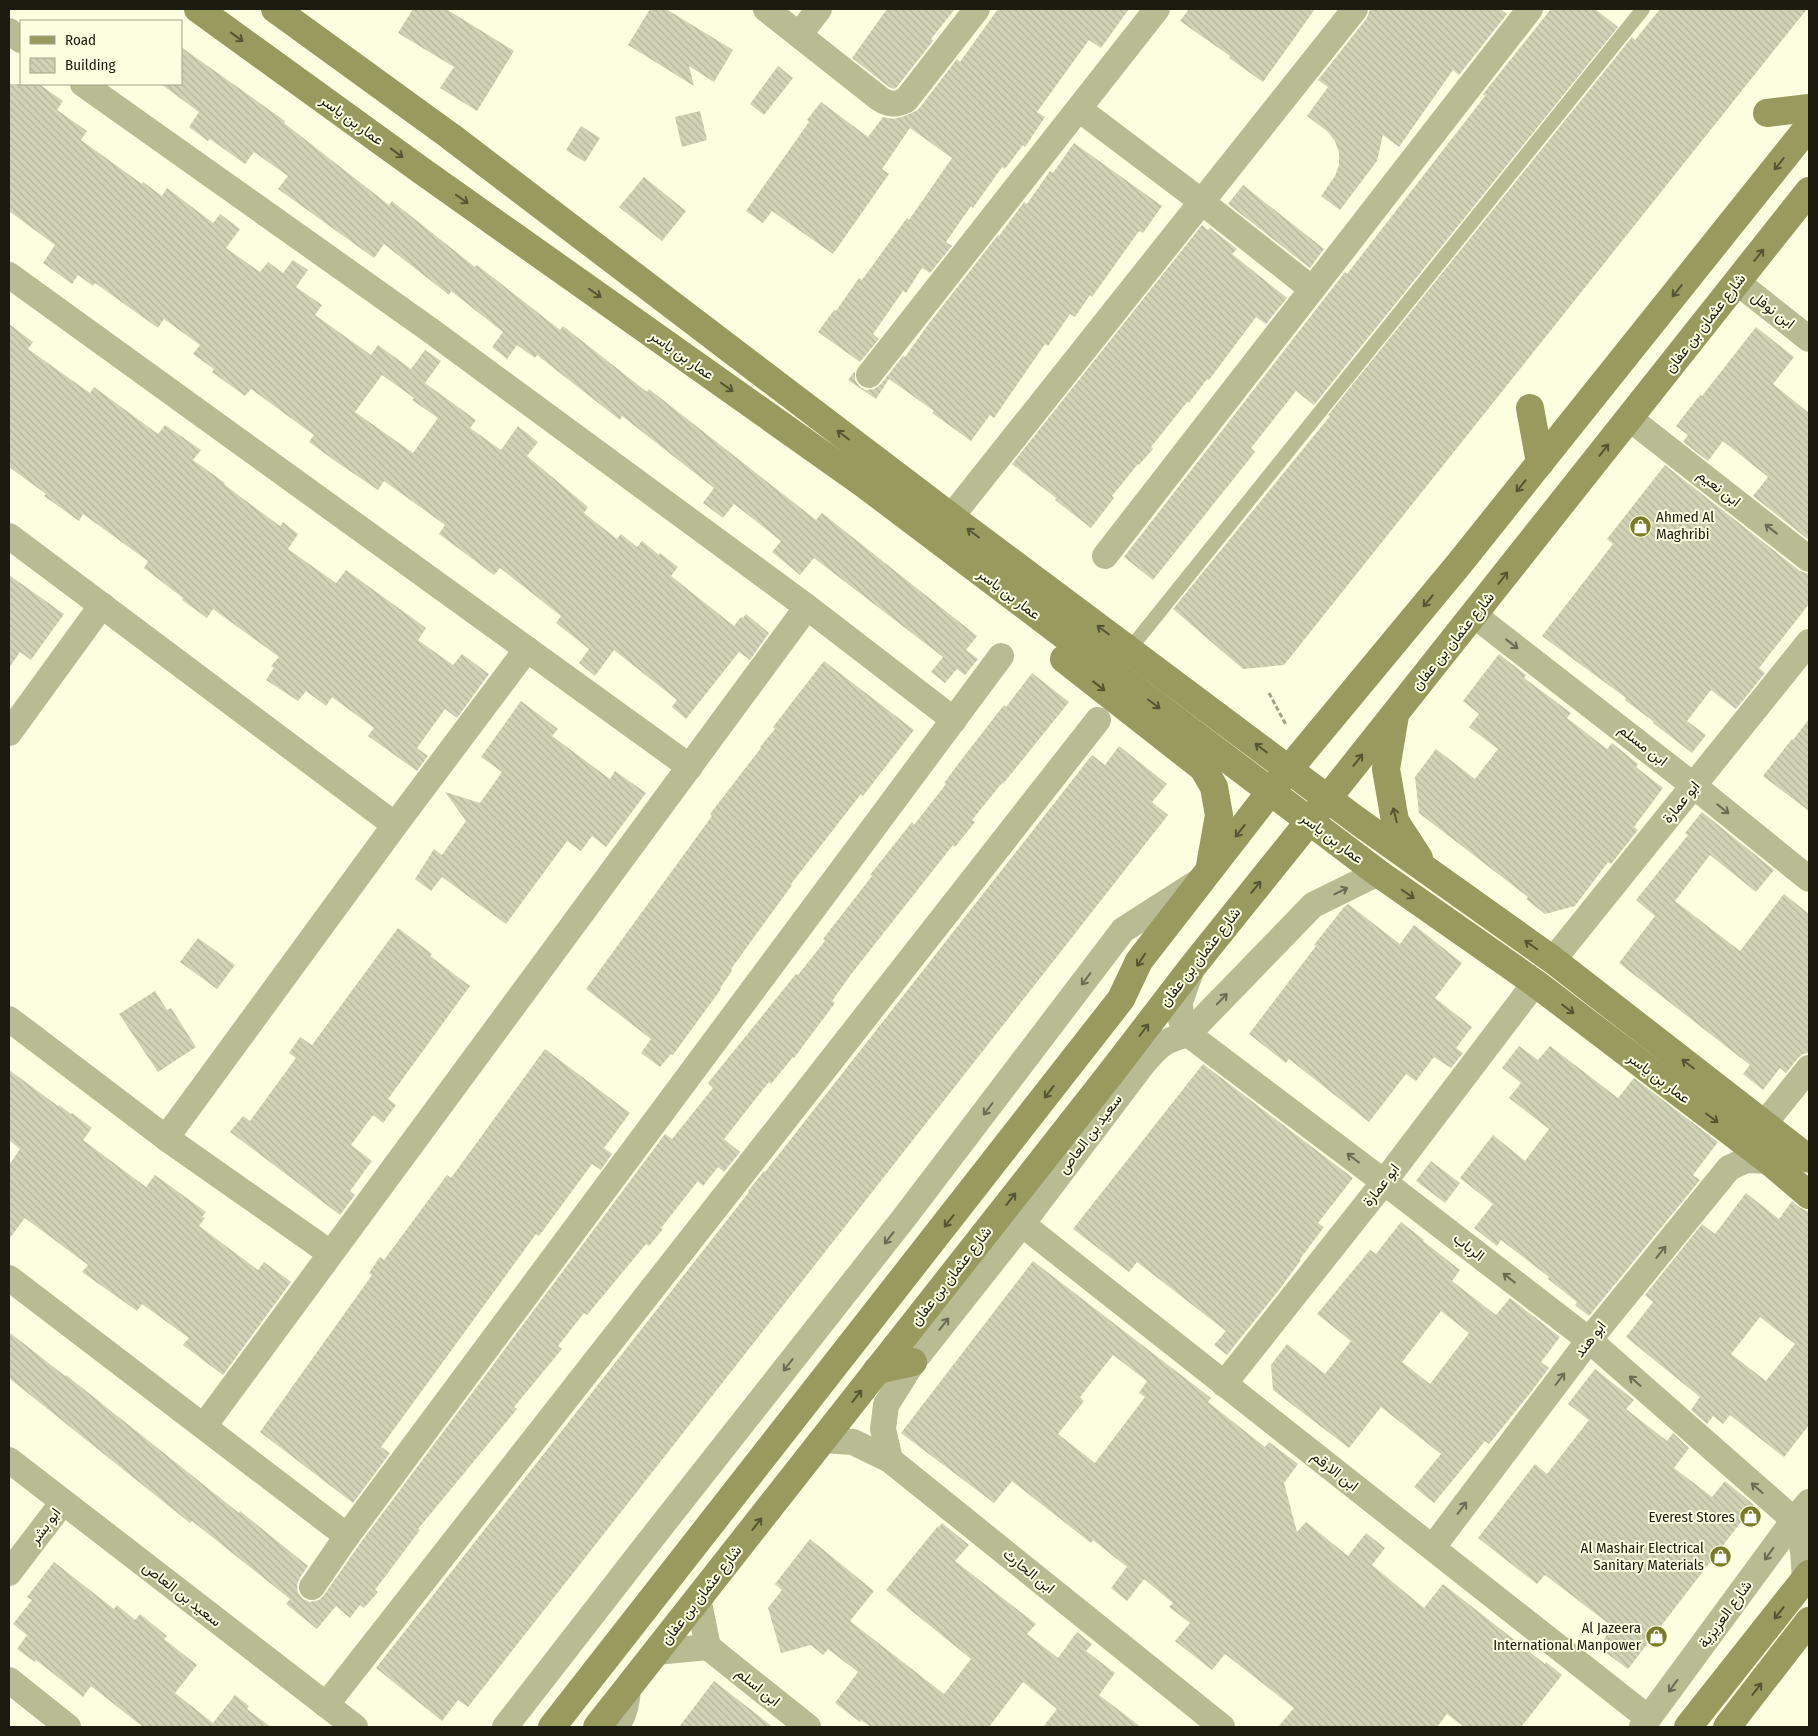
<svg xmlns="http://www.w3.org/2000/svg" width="1818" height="1736" viewBox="0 0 1818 1736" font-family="'Fira Sans Condensed',Vazirmatn,sans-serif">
<defs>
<pattern id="building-back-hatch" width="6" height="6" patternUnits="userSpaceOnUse" patternTransform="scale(1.25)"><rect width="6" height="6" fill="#d1d3b5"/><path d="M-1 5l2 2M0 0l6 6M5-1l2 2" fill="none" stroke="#b3b59b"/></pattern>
</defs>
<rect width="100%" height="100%" fill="#fcfedf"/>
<g fill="url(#building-back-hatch)" fill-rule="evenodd">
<path d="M413,9H446L514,51L477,111L440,88L454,67L398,33Z"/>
<path d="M650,9H666L733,50L714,82L689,66L694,86L628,45Z"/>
<path d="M887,9H955L931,39L933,41L896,88L894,89L889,87L852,58Z"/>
<path d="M998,9H1129L1101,48L1089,40L1037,112L1045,117L1025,147L1023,145L1005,169L1002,167L973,208L971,206L946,242L952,246L930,273L922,268L906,293L903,291L873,334L879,339L860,362L818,332L834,310L836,311L859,278L862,280L907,218L909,220L952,158L910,128L882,169L889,174L833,254L772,211L763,223L746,211L809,122L807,120L821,102L868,137L883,117L893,119L902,117L918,110L957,59L960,62Z"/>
<path d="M1189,9H1315L1263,82L1229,58L1230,56L1180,21Z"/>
<path d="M1370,9H1500L1507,14L1459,75L1453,70L1399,147L1383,135L1377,161L1340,210L1321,196L1335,176L1339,165V153L1335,141L1327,131L1307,116L1328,87L1318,80L1367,18Z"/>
<path d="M1551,9H1595L1618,27L1314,405L1296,391L1251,448L1255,452L1153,580L1124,557L1345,272L1347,274L1485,96L1483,94Z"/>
<path d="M1660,9H1807L1284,665L1243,669L1173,609L1330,416L1328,415L1632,37L1635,40Z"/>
<path d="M181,47L285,121L284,123L389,205L392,201L475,267L477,265L560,330L563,326L647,392L649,389L816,520L822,513L977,636L966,650L978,659L965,675L957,669L945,683L931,672L943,657L814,558L800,575L772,552L781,541L734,504L723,518L703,503L714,488L622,416L620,420L537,355L535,358L517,345L507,359L492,347L503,332L451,291L449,295L384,244L374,258L278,189L288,176L254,152L245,164L210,139L208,141L189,127L199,112L161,84H181Z"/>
<path d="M778,66L793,78L764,115L750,104Z"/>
<path d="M9,84H39L63,101L57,110L87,131L81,140L142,184L143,182L162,196L167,188L213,223L220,214L240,229L226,248L260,272L268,262L283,273L293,260L308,270L296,287L322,305L315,315L371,355L378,345L411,369L425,350L441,361L425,383L476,420L470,428L501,450L518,426L538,442L527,456L588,507L584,513L617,539L621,534L637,547L642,541L659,555L660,553L678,567L671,576L734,626L741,617L743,618L746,614L769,633L750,660L739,652L686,719L672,707L677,700L614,650L595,676L579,663L589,649L556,623L561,616L500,568L494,575L439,534L445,525L384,481L378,490L338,463L309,442L314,435L251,389L245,396L212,372L214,369L193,354L200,345L164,319L158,328L95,283L93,286L78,275L72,284L43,263L55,245L9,211ZM382,375L414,398L412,400L438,418L413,453L355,412Z"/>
<path d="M700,111L707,140L682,147L675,117Z"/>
<path d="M581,126L600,138L585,162L566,150Z"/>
<path d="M1074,143L1162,206L1143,233L1139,231L1092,297L1090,295L1075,317L1070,314L1048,346L1045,344L994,418L990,415L971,441L932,413L934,411L889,379L876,399L848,380L855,371V380L860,387L866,390L874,389L881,384L903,356L905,357L927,326L998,235L999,236L1024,202L1027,204L1050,171L1053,173Z"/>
<path d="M644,177L686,211L662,241L619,207Z"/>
<path d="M1243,185L1324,249L1310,268L1228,204Z"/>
<path d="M1202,225L1208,230L1210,228L1237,249L1232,254L1287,298L1266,324L1256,317L1209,380L1207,379L1189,403L1188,401L1151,447L1153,449L1139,465L1138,464L1112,496L1114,498L1091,528L1055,500L1056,498L1012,464Z"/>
<path d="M9,324L33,342L28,349L90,393L94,387L158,434L165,425L201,450L193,460L225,483L224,484L238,495L280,526L283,522L298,534L288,549L336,583L346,570L426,628L418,640L453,665L462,654L489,674L457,718L445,709L417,748L428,756L417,771L368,736L374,728L332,697L326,706L306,691L298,701L266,680L274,668L271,666L279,657L213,609L207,618L182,600L183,598L144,568L148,561L83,514L79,521L44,496L46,494L9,467Z"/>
<path d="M1756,327L1794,357L1773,384L1809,413V540L1753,496L1768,477L1723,441L1708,461L1683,442L1688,435L1676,426L1700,395L1702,396Z"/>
<path d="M1665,465L1800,571L1809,574V604L1759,668L1765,673L1736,709L1711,690L1687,721L1706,735L1692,753L1653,723L1654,722L1625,700L1626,698L1542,636L1613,544L1607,539Z"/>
<path d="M9,575L64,614L31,660L20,652L9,668Z"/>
<path d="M1499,654L1526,675L1524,678L1571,713L1567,718L1607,749L1612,743L1638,764L1636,767L1663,788L1634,827L1638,830L1611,864L1608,862L1575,906L1545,914L1526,899L1528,897L1419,813L1415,777L1436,749L1475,779L1498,749L1469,727L1479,714L1463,701Z"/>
<path d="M824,661L914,730L863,796L861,794L791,884L792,885L731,969L732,971L720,988L721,989L673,1055L671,1054L660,1067L641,1053L651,1039L586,989L712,816L710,814L761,748L760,747L775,729L773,727Z"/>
<path d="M1032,673L1069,702L1003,784L1002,783L972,820L975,822L955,847L953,845L852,973L832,1001L835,1003L794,1058L793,1057L771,1084L769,1082L724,1139L740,1152L724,1172L718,1167L703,1186L698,1181L661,1228L663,1229L649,1246L646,1244L587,1315L584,1313L558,1346L562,1349L514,1407L517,1409L418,1529L420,1530L375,1590L378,1592L364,1608L360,1605L350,1618L336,1606L317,1629L286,1604L290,1599L192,1521L190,1523L9,1378V1332L65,1376L66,1375L239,1513L240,1511L308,1566L299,1579L297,1585L298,1593L303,1599L310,1602L319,1600L324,1595L359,1545L665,1134L672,1139L713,1088L708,1083L796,974L798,975L825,941L823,939L872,876L870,875L912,822L914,825L946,784L944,783L965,755L1004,705L1006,707Z"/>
<path d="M521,701L558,729L552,736L610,779L615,771L646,793L606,847L592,836L581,851L567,841L506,924L442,877L431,891L415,879L434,849L442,855L466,821L445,792L480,803L502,772L481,757Z"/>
<path d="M1809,719V811L1763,776L1792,739L1793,740Z"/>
<path d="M1119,746L1167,784L1152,802L1168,815L468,1707L458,1700L442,1721L376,1668L749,1192L748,1191L764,1171L765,1172L1092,755L1105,765Z"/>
<path d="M1702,812L1774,870L1756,892L1710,855L1675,901L1740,951L1784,894L1809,914V1053L1803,1054L1798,1058L1786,1073L1780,1068L1763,1090L1743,1074L1750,1065L1619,963L1655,916L1636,900L1688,835L1685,833Z"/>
<path d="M1348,904L1400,944L1414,925L1462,963L1435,998L1472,1027L1456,1048L1463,1053L1451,1068L1434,1057L1416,1081L1406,1074L1369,1122L1289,1059L1286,1063L1249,1034L1316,946L1314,945L1344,907Z"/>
<path d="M398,928L432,954L430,956L470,986L388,1099L396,1105L383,1123L373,1115L351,1145L372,1161L350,1191L355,1195L340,1215L230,1132L243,1116L250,1121L296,1058L289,1053L300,1037L312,1045Z"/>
<path d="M198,938L235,965L217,989L180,962Z"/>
<path d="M155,991L167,1010L171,1008L196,1047L158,1072L119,1014Z"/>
<path d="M1519,1046L1538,1060L1550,1046L1618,1098L1634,1078L1718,1142L1693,1175L1700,1180L1589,1316L1575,1305L1577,1302L1548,1279L1549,1277L1501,1240L1497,1246L1474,1228L1493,1204L1460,1178L1493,1135L1525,1161L1549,1129L1509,1098L1521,1083L1502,1068Z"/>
<path d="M545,1049L630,1113L604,1148L612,1154L601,1170L592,1164L539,1236L536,1234L381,1447L390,1453L353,1503L260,1432L372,1275L369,1273L380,1257L384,1260L447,1175L451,1178Z"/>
<path d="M1203,1064L1353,1178L1318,1223L1324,1227L1300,1259L1301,1260L1279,1290L1227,1355L1214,1345L1226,1331L1137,1262L1129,1272L1073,1229Z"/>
<path d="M9,1070L58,1106L59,1105L71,1114L72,1113L92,1128L83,1140L146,1187L155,1175L206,1212L202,1217L205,1218L199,1226L258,1270L264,1262L291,1282L223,1375L183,1345L189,1338L142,1304L137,1311L82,1272L88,1265L25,1218L9,1239V1165L20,1149L9,1140Z"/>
<path d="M1431,1161L1460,1183L1445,1203L1416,1181Z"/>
<path d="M1746,1193L1779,1219L1792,1201L1799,1207L1809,1212V1425L1784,1457L1730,1415L1723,1424L1713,1416L1707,1424L1691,1410L1700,1397L1626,1337L1653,1302L1645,1295L1702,1224L1715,1234ZM1760,1317L1795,1344L1766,1381L1731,1354Z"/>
<path d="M1401,1222L1424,1240L1423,1241L1460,1270L1452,1281L1496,1315L1510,1298L1560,1337L1541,1362L1549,1368L1531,1392L1489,1444L1485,1441L1434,1503L1414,1487L1441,1454L1381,1407L1349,1448L1273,1390L1271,1365L1287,1344L1325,1374L1351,1341L1317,1314L1370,1250L1376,1254ZM1441,1311L1469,1333L1430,1384L1402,1362Z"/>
<path d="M1033,1261L1211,1398L1208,1402L1265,1447L1269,1442L1298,1464L1284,1483L1297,1532L1306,1522L1348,1556L1366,1533L1385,1548L1372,1565L1424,1608L1443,1584L1545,1664L1546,1662L1562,1675L1521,1727H1464L1447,1714L1437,1727H1278L1294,1708L1225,1654L1212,1670L1175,1641L1190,1623L1169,1607L1173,1603L1144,1579L1127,1601L1111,1588L1127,1567L1093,1540L1091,1543L1012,1481L994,1503L901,1433ZM1113,1355L1147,1381L1139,1393L1145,1397L1095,1463L1058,1434L1084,1401L1080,1397Z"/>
<path d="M1595,1369L1634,1400L1626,1409L1667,1441L1673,1433L1689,1448L1674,1468L1712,1497L1725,1481L1754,1505L1628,1669L1598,1647L1613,1627L1545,1575L1537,1584L1478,1538L1535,1464L1547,1474L1589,1420L1568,1404Z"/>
<path d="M942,1523L969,1545L955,1561L1036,1624L1027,1634L1058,1658L1077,1632L1092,1644L1086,1651L1115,1673L1099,1695L1141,1727H1043L1057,1709L1023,1682L989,1727H871L861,1720L860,1722L835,1703L858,1672L828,1649L823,1655L811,1645L781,1653L768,1608L782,1590L775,1584L810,1539L874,1591L850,1621L944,1694L971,1659L886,1590L938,1526L939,1527Z"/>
<path d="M54,1562L114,1609L117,1605L135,1620L140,1614L167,1636L164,1639L197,1665L175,1693L213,1723L235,1695L249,1706L247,1709L271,1727H143L91,1686L83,1697L36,1660L35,1662L17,1649L27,1635L13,1624L32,1600L27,1597Z"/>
<path d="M714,1681L773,1727H679Z"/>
</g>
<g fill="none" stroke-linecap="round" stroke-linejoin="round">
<path stroke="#a0a18b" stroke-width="3" stroke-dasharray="5 2.5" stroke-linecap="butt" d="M1269,693L1286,725"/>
<path stroke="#b9bb93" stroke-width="14" d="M1129,650L1643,9"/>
<g stroke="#b9bb93" stroke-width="26">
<path d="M766,9L880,99C889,105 896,105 906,100L977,9"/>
<path d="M9,31L21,40"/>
<path d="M799,35L819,9"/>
<path d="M83,84L430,330L807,607L954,720"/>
<path d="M1079,109L1202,202L1312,289"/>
<path d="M9,275L690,767"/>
<path d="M1737,282L1809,339"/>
<path d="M869,375L1157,9"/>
<path d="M1629,418L1809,559"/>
<path d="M951,517L1355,9"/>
<path d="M9,536L395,825"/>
<path d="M1105,556L1530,9"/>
<path d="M1474,615L1694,786L1809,879"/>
<path d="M9,733L102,605"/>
<path d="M1553,960L1809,642"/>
<path d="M1191,971L1180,1002L1181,1020L1188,1034L1384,1182L1589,1340L1794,1520L1803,1550L1805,1580"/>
<path d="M9,1019L166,1138L330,1253"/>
<path d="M1765,1123L1809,1068"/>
<path d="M166,1138L395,825L527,649"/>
<path d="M1022,1224L1648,1718"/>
<path d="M9,1278L347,1536"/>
<path d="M1224,1384L1384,1182L1535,983"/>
<path d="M204,1426L807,607"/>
<path d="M823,1440L853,1442L890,1460L1222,1727"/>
<path d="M9,1460L355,1727"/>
<path d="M890,1460L883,1429L886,1405L913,1362L1022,1224L1143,1064C1159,1045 1163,1041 1188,1034L1313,905L1378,873"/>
<path d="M1433,1547L1589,1340L1729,1168L1746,1160L1769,1161"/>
<path d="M9,1573L63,1502"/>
<path d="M312,1587L347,1536L1001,656"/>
<path d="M698,1598L708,1647L808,1727"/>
<path d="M656,1652L708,1647"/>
<path d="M9,1680L68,1727"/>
<path d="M326,1705L1098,720"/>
<path d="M505,1727L648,1543L904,1218L1123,930L1198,882"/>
<path d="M616,1727C625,1714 627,1703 628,1688"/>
<path d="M1642,1727L1794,1520L1809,1502"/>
</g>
<g stroke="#999b5e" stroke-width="28">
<path d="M198,9L422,171L864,484L1378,873L1535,983L1769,1161L1809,1195"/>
<path d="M275,9L450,136L951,517L1355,819L1553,960L1809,1159"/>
<path d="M1767,113L1809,108"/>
<path d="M1530,408L1540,463"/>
<path d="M1064,659L1203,768L1214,787L1219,815L1210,866"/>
<path d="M1395,715L1386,769L1395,821L1419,858"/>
<path d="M877,1370L913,1362"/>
<path d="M552,1727L1121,999L1139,961L1270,792L1459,564L1809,126"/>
<path d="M597,1727L1111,1073L1193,966L1328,798L1809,191"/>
<path d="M1688,1727L1809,1574"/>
<path d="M1727,1727L1809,1621"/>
</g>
</g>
<defs><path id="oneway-shaft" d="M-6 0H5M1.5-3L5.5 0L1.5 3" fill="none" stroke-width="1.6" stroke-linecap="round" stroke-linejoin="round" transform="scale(1.25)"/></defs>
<g stroke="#545533">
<use href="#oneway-shaft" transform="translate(237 37) rotate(36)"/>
<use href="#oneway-shaft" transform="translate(397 153) rotate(36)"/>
<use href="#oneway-shaft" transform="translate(1779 164) rotate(129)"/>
<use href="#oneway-shaft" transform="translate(462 199) rotate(35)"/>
<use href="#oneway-shaft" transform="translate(1759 255) rotate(-51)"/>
<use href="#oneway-shaft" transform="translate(1677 291) rotate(129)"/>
<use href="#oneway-shaft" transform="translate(595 293) rotate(35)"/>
<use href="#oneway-shaft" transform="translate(727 387) rotate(35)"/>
<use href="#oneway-shaft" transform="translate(843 435) rotate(-143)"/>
<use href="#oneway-shaft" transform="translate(1604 450) rotate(-52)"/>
<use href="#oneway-shaft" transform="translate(1521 486) rotate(129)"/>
<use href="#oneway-shaft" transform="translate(973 533) rotate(-143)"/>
<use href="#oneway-shaft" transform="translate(1503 578) rotate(-52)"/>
<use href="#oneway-shaft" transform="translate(1428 601) rotate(130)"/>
<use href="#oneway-shaft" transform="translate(1103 630) rotate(-143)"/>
<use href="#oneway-shaft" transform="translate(1099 686) rotate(38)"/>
<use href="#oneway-shaft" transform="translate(1154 704) rotate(37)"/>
<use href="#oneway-shaft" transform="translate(1261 748) rotate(-143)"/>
<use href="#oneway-shaft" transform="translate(1358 760) rotate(-52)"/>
<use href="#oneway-shaft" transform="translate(1395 815) rotate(-104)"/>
<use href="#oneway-shaft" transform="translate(1240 831) rotate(128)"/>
<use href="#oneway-shaft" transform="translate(1256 887) rotate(-51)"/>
<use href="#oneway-shaft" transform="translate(1408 894) rotate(35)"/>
<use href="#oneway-shaft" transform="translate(1531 945) rotate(-145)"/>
<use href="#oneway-shaft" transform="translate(1141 960) rotate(123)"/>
<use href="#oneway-shaft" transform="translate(1568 1009) rotate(37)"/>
<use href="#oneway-shaft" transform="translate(1144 1030) rotate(-53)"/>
<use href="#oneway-shaft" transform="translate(1688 1064) rotate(-143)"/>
<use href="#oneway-shaft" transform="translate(1049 1092) rotate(128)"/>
<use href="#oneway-shaft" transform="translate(1712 1118) rotate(37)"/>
<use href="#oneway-shaft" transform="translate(1011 1199) rotate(-52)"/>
<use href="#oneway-shaft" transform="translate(949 1221) rotate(128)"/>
<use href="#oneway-shaft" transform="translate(857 1396) rotate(-52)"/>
<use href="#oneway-shaft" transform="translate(757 1524) rotate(-52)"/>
<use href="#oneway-shaft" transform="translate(1779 1613) rotate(128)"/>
<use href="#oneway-shaft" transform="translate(1757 1689) rotate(-52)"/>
</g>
<g stroke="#6a6b52">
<use href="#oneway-shaft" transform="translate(1771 529) rotate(-142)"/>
<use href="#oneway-shaft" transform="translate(1512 644) rotate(38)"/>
<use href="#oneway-shaft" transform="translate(1723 809) rotate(39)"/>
<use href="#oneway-shaft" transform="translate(1341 891) rotate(-26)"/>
<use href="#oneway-shaft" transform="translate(1086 979) rotate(127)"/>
<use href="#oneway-shaft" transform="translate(1222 999) rotate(-46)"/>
<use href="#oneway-shaft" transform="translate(988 1109) rotate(127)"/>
<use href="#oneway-shaft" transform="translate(1353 1158) rotate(-143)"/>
<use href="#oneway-shaft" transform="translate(889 1238) rotate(128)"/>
<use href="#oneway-shaft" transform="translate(1661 1252) rotate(-51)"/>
<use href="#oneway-shaft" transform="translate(1509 1278) rotate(-142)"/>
<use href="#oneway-shaft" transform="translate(944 1324) rotate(-52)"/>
<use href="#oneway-shaft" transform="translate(788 1365) rotate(128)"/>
<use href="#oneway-shaft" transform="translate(1560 1379) rotate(-53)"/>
<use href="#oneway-shaft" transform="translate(1635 1381) rotate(-139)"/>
<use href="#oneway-shaft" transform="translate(1757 1488) rotate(-139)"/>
<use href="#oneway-shaft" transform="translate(1462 1508) rotate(-53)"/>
<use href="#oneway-shaft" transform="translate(1769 1554) rotate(126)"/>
<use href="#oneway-shaft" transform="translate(1673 1686) rotate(126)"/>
</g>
<defs>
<symbol id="shop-disc" viewBox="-11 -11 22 22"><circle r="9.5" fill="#7a7c24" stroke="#fcfedf"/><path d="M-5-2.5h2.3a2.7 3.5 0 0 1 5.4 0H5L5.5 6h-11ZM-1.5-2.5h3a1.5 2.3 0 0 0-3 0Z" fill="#fff"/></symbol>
</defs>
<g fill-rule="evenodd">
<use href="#shop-disc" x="1628" y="514" width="25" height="25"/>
<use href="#shop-disc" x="1738" y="1504" width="25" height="25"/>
<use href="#shop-disc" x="1708" y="1544" width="25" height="25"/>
<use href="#shop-disc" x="1644" y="1624" width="25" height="25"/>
</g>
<g text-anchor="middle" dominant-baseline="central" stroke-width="4" stroke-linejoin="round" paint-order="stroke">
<g font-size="15" fill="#1b1b10" stroke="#fcfedf">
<text transform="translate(352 120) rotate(36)">عمار بن ياسر</text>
<text transform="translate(1773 310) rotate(38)">ابن نوفل</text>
<text transform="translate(1705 323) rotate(-52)">شارع عثمان بن عفان</text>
<text transform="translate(682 355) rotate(35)">عمار بن ياسر</text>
<text transform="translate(1719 488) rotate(38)">ابن نعيم</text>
<text transform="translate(1009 594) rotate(37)">عمار بن ياسر</text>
<text transform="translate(1453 641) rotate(-51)">شارع عثمان بن عفان</text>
<text transform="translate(1643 745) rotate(38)">ابن مسلم</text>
<text transform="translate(1681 802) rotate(-51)">ابو عمارة</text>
<text transform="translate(1332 838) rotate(37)">عمار بن ياسر</text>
<text transform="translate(1200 957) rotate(-52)">شارع عثمان بن عفان</text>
<text transform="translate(1659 1078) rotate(37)">عمار بن ياسر</text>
<text transform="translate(1090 1134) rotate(-53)">سعيد بن العاص</text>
<text transform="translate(1381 1185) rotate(-52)">ابو عمارة</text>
<text transform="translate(1469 1247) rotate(38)">الرباب</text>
<text transform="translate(951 1276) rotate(-52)">شارع عثمان بن عفان</text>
<text transform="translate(1590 1339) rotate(-52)">ابو هند</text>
<text transform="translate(1335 1471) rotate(38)">ابن الارقم</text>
<text transform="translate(45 1526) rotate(-53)">ابو بشر</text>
<text transform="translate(1029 1571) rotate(39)">ابن الحارث</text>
<text transform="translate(182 1594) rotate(38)">سعيد بن العاص</text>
<text transform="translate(701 1595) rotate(-52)">شارع عثمان بن عفان</text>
<text transform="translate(1725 1614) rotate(-54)">شارع العزيزية</text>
<text transform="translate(758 1687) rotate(39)">ابن اسلم</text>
</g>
<g font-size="15" fill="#1b1b10" stroke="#fcfedf" text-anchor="end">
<text x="1656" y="517" text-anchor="start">Ahmed Al<tspan x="1656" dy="17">Maghribi</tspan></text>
<text x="1735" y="1517">Everest Stores</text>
<text x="1704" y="1548">Al Mashair Electrical<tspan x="1704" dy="17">Sanitary Materials</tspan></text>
<text x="1641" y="1628">Al Jazeera<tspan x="1641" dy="17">International Manpower</tspan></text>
</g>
</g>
<rect width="1818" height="1736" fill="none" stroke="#1b1b10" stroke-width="20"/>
<rect x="20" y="20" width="162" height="65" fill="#fcfedf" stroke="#a2a38c"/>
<rect x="30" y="36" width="25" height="8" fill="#999b5e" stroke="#a2a38c"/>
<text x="65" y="45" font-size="15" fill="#1b1b10">Road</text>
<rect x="30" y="58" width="25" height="15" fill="url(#building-back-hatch)" stroke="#a2a38c"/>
<text x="65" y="70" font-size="15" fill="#1b1b10">Building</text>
</svg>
